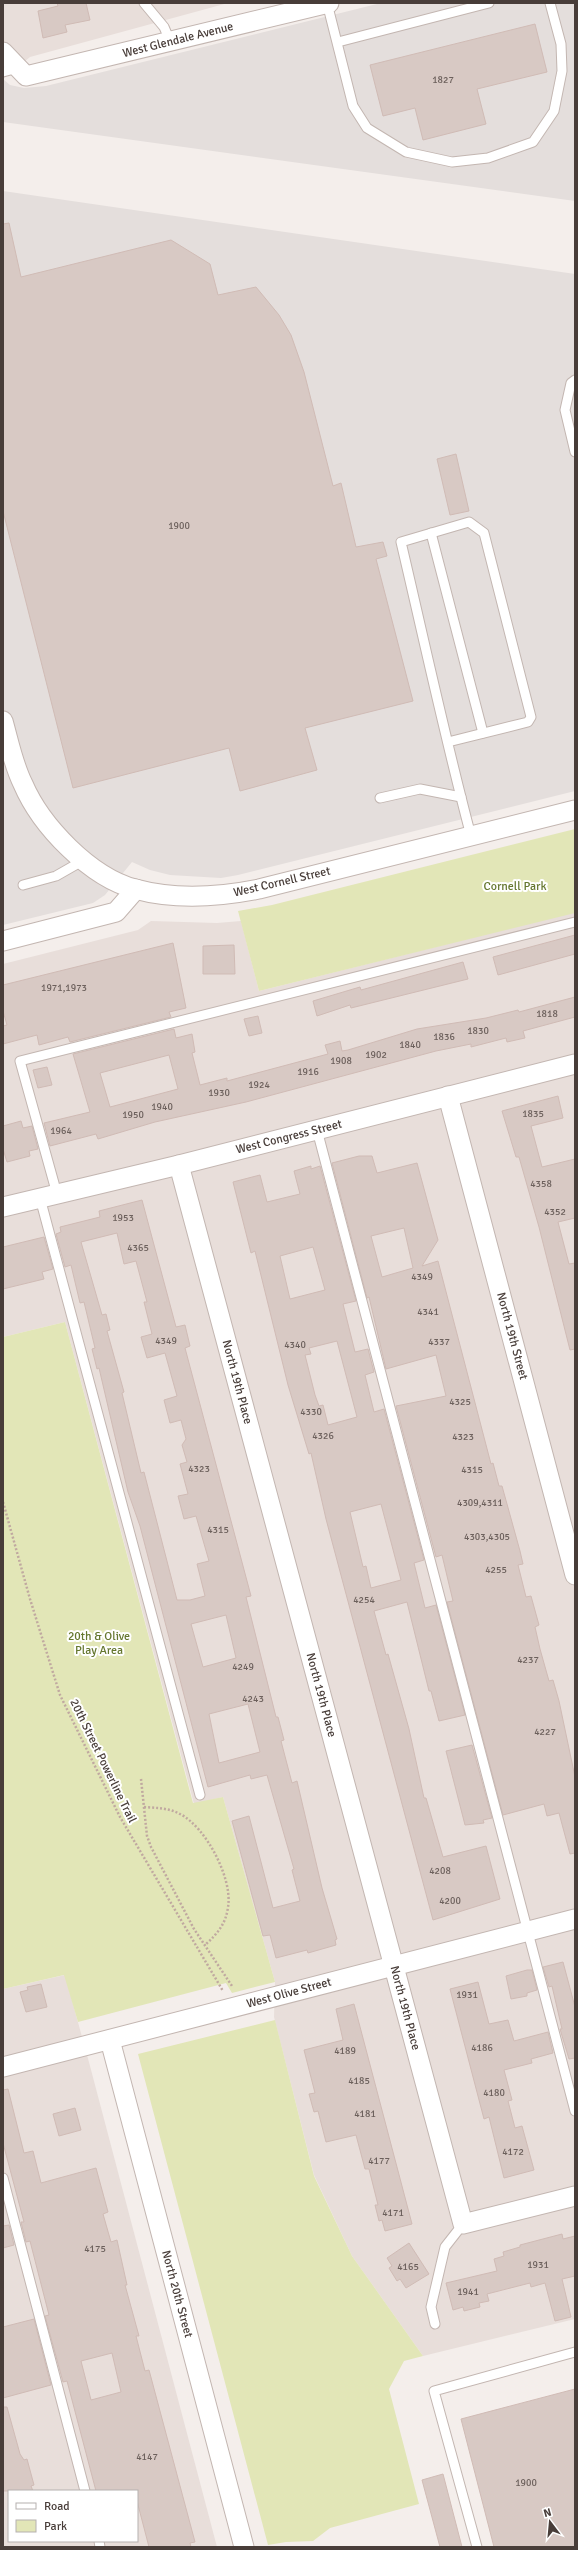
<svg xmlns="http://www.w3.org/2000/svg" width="578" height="2550" viewBox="0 0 578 2550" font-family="Signika,sans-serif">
<rect width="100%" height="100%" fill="#f4eeeb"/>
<g fill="#e8deda" fill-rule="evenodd">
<path d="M3,3H228L30,57L3,79Z"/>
<path d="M575,912V2319L423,2356L352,2256L314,2175L274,2017L275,1982L223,1797L194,1804L65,1322L3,1337V964L138,930L151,921L217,923L241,921L259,991Z"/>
<path d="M65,1975L90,2066L217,2547H3V1989ZM9,2491H137V2541H9Z"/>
</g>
<g fill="#e4dedc">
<path d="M381,3H575V201L3,122V79L10,85L24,88L46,86Z"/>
<path d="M3,191L575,274V791L238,875L221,878L170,875L150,870L132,862L105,895L93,903L3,925Z"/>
</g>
<g fill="#e2e6b7">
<path d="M575,829V913L259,991L238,911L272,905Z"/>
<path d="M65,1322L193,1803L223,1797L275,1982L232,1993L226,1983L78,2022L64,1975L3,1989V1337Z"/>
<path d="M275,2020L314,2176L352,2256L423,2356L404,2361L389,2389L419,2504L330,2528L313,2541L286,2542L268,2545L138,2054Z"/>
</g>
<g fill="#d8c9c4" stroke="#d0bbb5" fill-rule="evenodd">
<path d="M57,3H86L90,20L65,25L67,32L43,38L38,11L58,6Z"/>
<path d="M535,24L547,72L477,89L486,124L423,140L415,108L383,116L370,65Z"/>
<path d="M9,223L21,277L171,240L210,264L218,295L256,287L279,315L291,335L304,372L333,486L341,483L356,547L383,542L387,556L376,559L413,701L305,728L317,770L240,791L229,748L73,788L3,511V224Z"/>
<path d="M456,454L469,511L450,515L437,459Z"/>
<path d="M575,935V954L498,975L493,957Z"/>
<path d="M173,943L186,1008L169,1012L171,1017L70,1042L68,1037L39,1045L37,1035L3,1044V1026L7,1025L3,1011V985Z"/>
<path d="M234,945L235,974H203V946Z"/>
<path d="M463,962L468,979L351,1008L350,1005L317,1016L313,1001L360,987L361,990Z"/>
<path d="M575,997V1017L523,1031L525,1038L507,1042L506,1038L471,1047V1044L436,1051L246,1102L155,1122L98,1139L96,1134L50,1146L44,1123L90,1112L73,1054L174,1029L176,1038L192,1034L195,1052L192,1053L200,1085L227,1078V1081L328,1054L325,1045L340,1041L342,1051L348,1050L417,1029L486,1018L518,1010L519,1012ZM169,1055L178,1089L110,1107L100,1073Z"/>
<path d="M258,1016L262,1033L249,1036L244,1019Z"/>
<path d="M47,1067L52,1085L38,1088L33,1070Z"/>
<path d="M558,1096L563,1118L531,1126L542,1167L575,1159V1218L558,1222L569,1264L575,1263V1349L570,1350L539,1227L519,1157H516L502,1111Z"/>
<path d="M21,1121L23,1128L32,1126L38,1149L29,1151L30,1156L7,1162L3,1149V1126Z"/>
<path d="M359,1156H372L377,1173L417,1163L438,1240L422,1266L438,1261L491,1464L493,1463L499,1486H502L520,1551L523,1564L518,1565L526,1597L531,1596L539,1625L535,1627L540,1649L549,1681L553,1680L559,1701L575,1777V1853L570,1854L559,1813L547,1816L544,1804L503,1815L447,1602L453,1601L442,1555L436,1557L396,1406L446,1396L436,1355L386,1369L369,1297L367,1298L332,1163ZM404,1228L413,1268L382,1277L371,1236Z"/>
<path d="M311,1166V1169L320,1166L356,1301L343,1304L355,1352L368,1349L374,1372L365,1375L374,1412L384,1409L424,1560L414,1563L425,1608L436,1605L465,1715L439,1721L431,1691H429L407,1602L374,1611L386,1655L388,1654L409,1729L424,1798H426L443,1857L486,1846L500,1899L433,1920L326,1519L311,1453L309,1454L288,1385L255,1251L251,1253L233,1182L260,1175L267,1202L300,1194L294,1171ZM313,1247L325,1290L290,1299L280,1256ZM337,1341L357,1417L328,1425L323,1405L319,1406L315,1395L305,1355L311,1354L309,1348ZM381,1504L401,1580L371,1588L366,1566L363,1567L350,1512Z"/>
<path d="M142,1200L176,1327L185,1325L190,1346L185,1348L251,1596L246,1597L276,1717H278L284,1740L281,1741L292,1783L297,1781L322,1888L337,1939L335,1940L336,1945L308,1953L307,1950L276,1958L270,1935L263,1936L232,1821L249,1816L273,1908L300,1901L292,1870L294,1869L267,1775L251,1779L250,1775L208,1787L140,1526L128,1492L99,1368L97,1369L92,1349L95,1348L84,1302L80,1303L71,1265L65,1267L56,1234L61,1232L60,1227L100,1217L99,1211ZM117,1233L124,1264L136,1261L147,1302H144L152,1334L141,1337L147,1358L165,1353L177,1396L164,1400L170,1423L181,1420L186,1439L182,1445L187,1462L180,1464L188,1494L178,1496L184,1519L196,1516L209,1561L197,1564L205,1596L190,1600H177L144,1472L141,1473L122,1393L124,1392L107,1331L110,1330L106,1314L102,1315L81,1242ZM226,1615L236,1658L203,1667L191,1624ZM248,1704L260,1752L219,1763L209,1714Z"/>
<path d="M44,1237L53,1269L42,1272L44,1279L3,1289V1247Z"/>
<path d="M472,1745L492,1818L483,1820L484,1823L465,1825L446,1751Z"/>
<path d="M563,1962L575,2007V2058L569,2059L560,2029H562L552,1986L549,1987L543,1967Z"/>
<path d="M527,1970H532L537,1990L527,1993V1996L511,1999L506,1976Z"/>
<path d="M478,1982L489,2024L508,2020L514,2041L548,2032L553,2053L531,2059L532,2063L504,2070L512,2100L508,2101L515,2128L522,2126L534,2170L504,2178L489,2117L484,2119L450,1989Z"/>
<path d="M41,1984L47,2007L26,2012L20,1992L28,1990L27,1987Z"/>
<path d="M354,2004L412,2224L385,2231L382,2220L379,2221L375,2205H378L369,2169H365L356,2135L326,2142L318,2111L314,2112L309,2094L315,2093L304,2050L343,2040L336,2009Z"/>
<path d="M8,2089L24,2153L33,2151L41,2183L96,2168L108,2212L103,2214L111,2242L117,2240L127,2285H125L139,2336H136L145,2371L149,2370L195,2542L190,2543L191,2547H149L137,2501V2491H96L67,2381L63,2382L45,2316L49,2315L30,2241L26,2242L21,2222H24L3,2143V2090ZM112,2353L121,2392L91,2400L81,2361Z"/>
<path d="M75,2108L81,2130L59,2136L53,2114Z"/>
<path d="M9,2225L14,2245L3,2248V2226Z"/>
<path d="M562,2234L563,2239L575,2236V2276L562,2279L571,2317L555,2321L545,2283L531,2287L530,2283L487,2294L489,2301L479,2303L480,2307L464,2311L463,2307L453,2310L446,2283L497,2271L494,2259L504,2256L503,2252L520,2247V2245Z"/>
<path d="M409,2243L429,2274L406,2288L400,2279L397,2281L389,2268L392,2266L387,2258Z"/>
<path d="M34,2319L51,2385L3,2398V2327Z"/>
<path d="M575,2389V2547H494L461,2419Z"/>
<path d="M3,2407H7L20,2454L24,2460L27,2459L34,2485L31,2486L33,2491H3Z"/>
<path d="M443,2474L462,2547H440L422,2480Z"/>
</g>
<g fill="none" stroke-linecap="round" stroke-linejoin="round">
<defs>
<g id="service">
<path d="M144,3L164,27L170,41"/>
<path d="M327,3L353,106L367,128L406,152L452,162L488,158L533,142L554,111L562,71L561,44L550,3"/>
<path d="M338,42L489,3"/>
<path d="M3,72L18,68"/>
<path d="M575,380L571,383L565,410L575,452"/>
<path d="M431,533L483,733"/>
<path d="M448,742L528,722L531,717L484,533L469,522L401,542C424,640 445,738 471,836"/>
<path d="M380,798L420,789L461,797"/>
<path d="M23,885L56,876L84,860"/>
<path d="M317,1130L575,2111"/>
<path d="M57,1194L20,1061L575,922"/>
<path d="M40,1198L200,1795"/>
<path d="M3,2178L85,2491"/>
<path d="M435,2324L431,2307L445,2247L463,2224"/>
<path d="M99,2541L100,2547"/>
<path d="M477,2547L434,2391L575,2352"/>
</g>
<g id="minor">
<path d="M3,52L26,76L329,3"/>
<path d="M3,721C9,742 13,764 23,784C41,826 90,877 135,889C175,900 219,897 259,889L575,810"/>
<path d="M3,941L116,912L136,889"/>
<path d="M448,1096L575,1575"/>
<path d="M179,1165L463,2224L575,2196"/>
<path d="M3,1207L179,1165L575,1064"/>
<path d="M110,2040L244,2547"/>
<path d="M3,2067L575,1919"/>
</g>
</defs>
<use href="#service" stroke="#c3b6b1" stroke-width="11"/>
<use href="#minor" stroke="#c3b6b1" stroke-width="21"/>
<g stroke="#c0a9a0" stroke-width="2.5" stroke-dasharray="2 2" stroke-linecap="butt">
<path d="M3,1502L30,1599L60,1695L120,1817L223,1991"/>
<path d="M141,1779L147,1836L151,1847L194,1929L232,1986"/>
<path d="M144,1807C157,1808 169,1808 180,1814C206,1827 233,1879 228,1907C226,1924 217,1934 205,1945"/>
</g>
<use href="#service" stroke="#fff" stroke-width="9"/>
<use href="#minor" stroke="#fff" stroke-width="19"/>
</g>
<g text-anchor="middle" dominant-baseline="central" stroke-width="4" stroke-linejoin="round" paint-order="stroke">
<g font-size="10" fill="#6c605c">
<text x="443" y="80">1827</text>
<text x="179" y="526">1900</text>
<text x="64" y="988">1971,1973</text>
<text x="547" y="1014">1818</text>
<text x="478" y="1031">1830</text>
<text x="444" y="1037">1836</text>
<text x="410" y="1045">1840</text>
<text x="376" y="1055">1902</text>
<text x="341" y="1061">1908</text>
<text x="308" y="1072">1916</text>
<text x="259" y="1085">1924</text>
<text x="219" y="1093">1930</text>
<text x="162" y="1107">1940</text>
<text x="533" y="1114">1835</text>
<text x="133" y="1115">1950</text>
<text x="61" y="1131">1964</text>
<text x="541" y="1184">4358</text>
<text x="555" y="1212">4352</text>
<text x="123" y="1218">1953</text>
<text x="138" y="1248">4365</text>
<text x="422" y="1277">4349</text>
<text x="428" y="1312">4341</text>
<text x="166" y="1341">4349</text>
<text x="439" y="1342">4337</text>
<text x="295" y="1345">4340</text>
<text x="460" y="1402">4325</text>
<text x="311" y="1412">4330</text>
<text x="323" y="1436">4326</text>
<text x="463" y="1437">4323</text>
<text x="199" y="1469">4323</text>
<text x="472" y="1470">4315</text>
<text x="480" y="1503">4309,4311</text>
<text x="218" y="1530">4315</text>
<text x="487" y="1537">4303,4305</text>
<text x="496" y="1570">4255</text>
<text x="364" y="1600">4254</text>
<text x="528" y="1660">4237</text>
<text x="243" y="1667">4249</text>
<text x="253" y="1699">4243</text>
<text x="545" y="1732">4227</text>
<text x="440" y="1871">4208</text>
<text x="450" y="1901">4200</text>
<text x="467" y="1995">1931</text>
<text x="482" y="2048">4186</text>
<text x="345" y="2051">4189</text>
<text x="359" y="2081">4185</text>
<text x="494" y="2093">4180</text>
<text x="365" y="2114">4181</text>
<text x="513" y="2152">4172</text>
<text x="379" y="2161">4177</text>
<text x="393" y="2213">4171</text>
<text x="95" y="2249">4175</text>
<text x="538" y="2265">1931</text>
<text x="408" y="2267">4165</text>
<text x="468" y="2292">1941</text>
<text x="147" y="2457">4147</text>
<text x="526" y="2483">1900</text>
</g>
<g font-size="12" fill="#483d39" stroke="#fff">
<text transform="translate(178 40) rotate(-14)">West Glendale Avenue</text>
<text transform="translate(282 882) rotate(-13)">West Cornell Street</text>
<text transform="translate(289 1137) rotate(-14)">West Congress Street</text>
<text transform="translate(512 1336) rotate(75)">North 19th Street</text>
<text transform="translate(237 1382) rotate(75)">North 19th Place</text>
<text transform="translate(321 1695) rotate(75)">North 19th Place</text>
<text transform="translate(103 1761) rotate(64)">20th Street Powerline Trail</text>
<text transform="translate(289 1993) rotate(-15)">West Olive Street</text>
<text transform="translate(405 2008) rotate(75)">North 19th Place</text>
<text transform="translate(177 2294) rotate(75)">North 20th Street</text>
</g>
<g font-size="12" fill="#65772f" stroke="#fff">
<text x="515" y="886">Cornell Park</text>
<text x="99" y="1636">20th &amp; Olive<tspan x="99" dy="14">Play Area</tspan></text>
</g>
</g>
<rect width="578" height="2550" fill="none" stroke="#483d39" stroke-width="8"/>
<rect x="8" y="2490" width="130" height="52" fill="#ffffff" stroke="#b6b1b0"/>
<rect x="16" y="2503" width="20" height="6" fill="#ffffff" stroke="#b6b1b0"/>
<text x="44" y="2510" font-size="12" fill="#483d39">Road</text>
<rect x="16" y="2520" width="20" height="12" fill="#e2e6b7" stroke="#b6b1b0"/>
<text x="44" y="2530" font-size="12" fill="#483d39">Park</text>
<g transform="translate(550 2522) rotate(344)" stroke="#ffffff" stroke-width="3" paint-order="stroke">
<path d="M0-3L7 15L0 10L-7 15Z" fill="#483d39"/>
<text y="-6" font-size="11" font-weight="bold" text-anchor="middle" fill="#483d39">N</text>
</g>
</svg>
